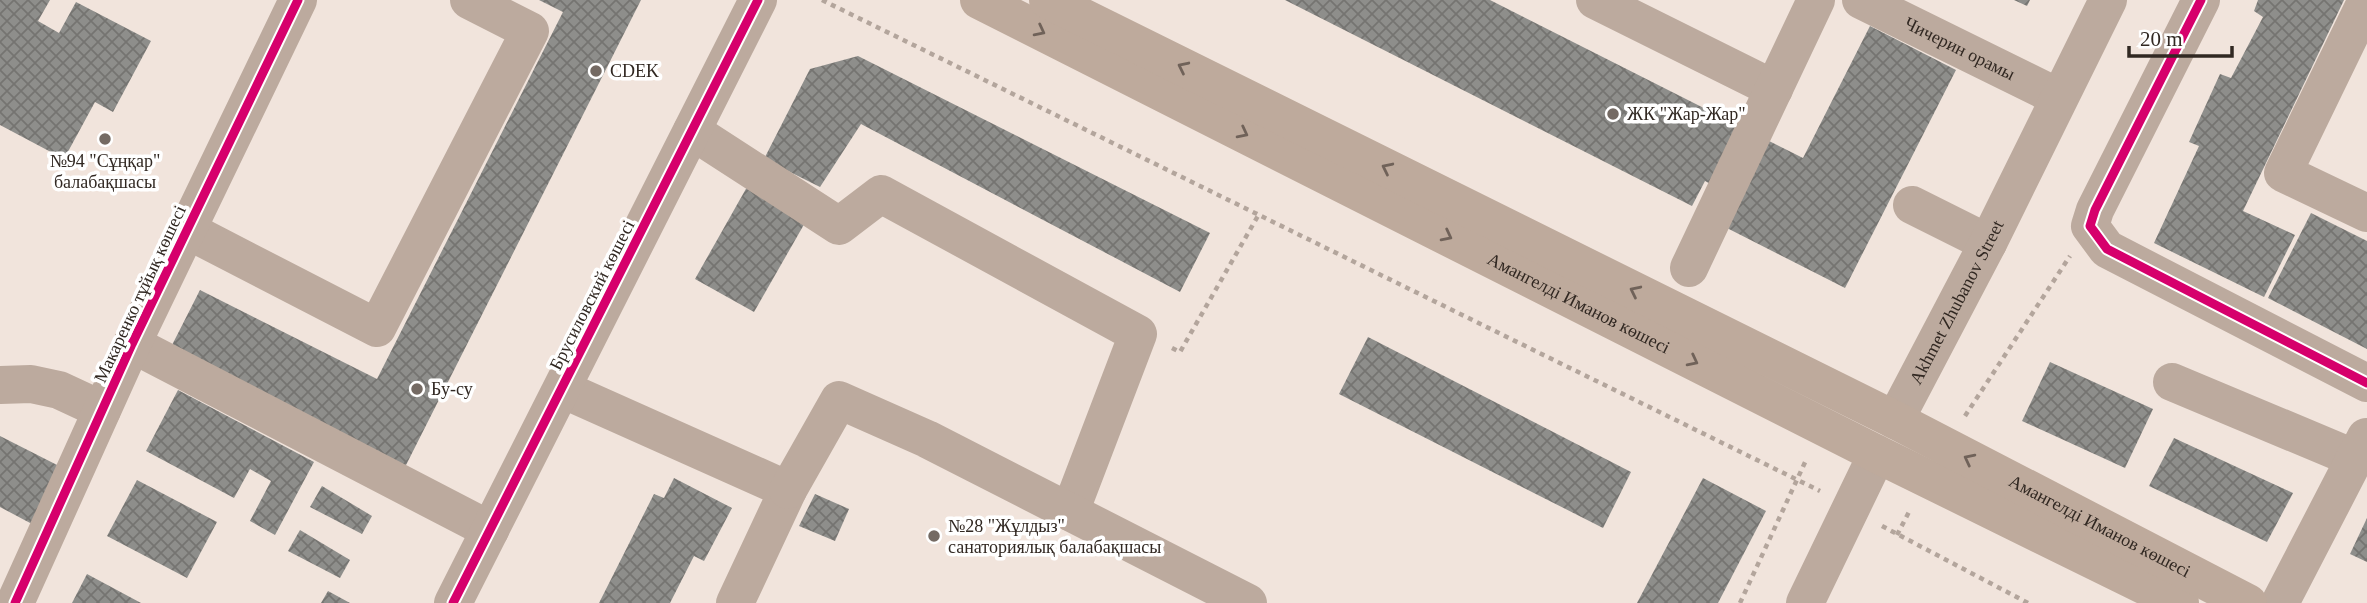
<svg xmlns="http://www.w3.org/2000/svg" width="2367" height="603" viewBox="0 0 2367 603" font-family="Georgia,serif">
<defs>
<pattern id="building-cross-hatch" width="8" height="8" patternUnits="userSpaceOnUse" patternTransform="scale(1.75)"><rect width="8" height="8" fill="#8e8e8b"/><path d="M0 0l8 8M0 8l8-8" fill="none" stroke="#757471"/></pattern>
</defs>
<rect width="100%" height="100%" fill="#f1e4dc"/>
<g fill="url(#building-cross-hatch)">
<path d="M0,0H50L38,21L59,33L76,2L151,41L113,112L95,102L64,159L0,125Z"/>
<path d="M539,0H641L405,467L170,349L200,290L377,379L563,12Z"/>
<path d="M1285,0H1490L1803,158L1870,26L1956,70L1845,288L1725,227L1739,199L1705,181L1692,206Z"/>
<path d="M2014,0H2030L2027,6Z"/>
<path d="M2258,0H2344L2243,211L2295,235L2264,297L2154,243L2199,146L2189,142L2220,74L2231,78L2263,17L2254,11Z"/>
<path d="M858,56L1210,233L1180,292L861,124L820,187L764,159L810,69Z"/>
<path d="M747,187L806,221L754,312L695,279Z"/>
<path d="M2311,213L2367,241V349L2268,298Z"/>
<path d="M1368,337L1631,472L1603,528L1339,394Z"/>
<path d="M2050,362L2153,409L2125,468L2022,421Z"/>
<path d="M178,390L314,462L275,535L250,521L271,481L250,469L234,498L146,451Z"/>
<path d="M0,436L61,467L32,524L0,507Z"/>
<path d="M2174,438L2293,493L2267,542L2149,486Z"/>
<path d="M674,478L732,508L704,561L694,556L670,603H599L654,494L664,498Z"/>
<path d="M1703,478L1766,511L1718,603H1637Z"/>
<path d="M137,480L217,522L187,578L107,536Z"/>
<path d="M322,486L372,516L362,534L310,507Z"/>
<path d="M815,494L849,509L835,541L799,526Z"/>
<path d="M2367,518V562L2350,554Z"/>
<path d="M300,530L350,560L340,578L288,551Z"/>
<path d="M87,574L141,603H72Z"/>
<path d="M328,591L350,603H321Z"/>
</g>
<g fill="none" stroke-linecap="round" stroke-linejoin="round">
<g stroke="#b3a59c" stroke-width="4.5" stroke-dasharray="5 5" stroke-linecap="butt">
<path d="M822,0L1820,491"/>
<path d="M1172,348L1180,352L1259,214"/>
<path d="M1965,416L2070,256"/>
<path d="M1882,526L2028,603"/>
<path d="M1897,535L1910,510"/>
<path d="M1740,603L1807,458"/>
</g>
<g stroke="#bcaa9e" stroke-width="38">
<path d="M1595,0L1774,89"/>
<path id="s1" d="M1861,0L2058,97"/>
<path d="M2201,0L2095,210L2090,226L2107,249L2367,383"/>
<path d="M2367,0L2283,173L2367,213"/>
<path d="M692,131L839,226L881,194L1138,334L1070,512"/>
<path d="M1912,205L1988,243"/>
<path d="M187,230L377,328L530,31L469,0"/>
<path d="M1689,268L1816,0"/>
<path d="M132,344L490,530"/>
<path d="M2172,382L2356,459"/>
<path d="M0,385L31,384L59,390L102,410"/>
<path d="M562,389L788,490L735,603"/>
<path id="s2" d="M1895,420L1988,243L2108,0"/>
<path d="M788,490L839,400L927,439L1248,603"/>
<path d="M15,603L132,344L298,0"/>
<path d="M453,603L758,0"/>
<path d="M1805,603L1877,454"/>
<path d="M2280,603L2366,437"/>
</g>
<g stroke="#beaa9c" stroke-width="38">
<path id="s3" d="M979,0L1877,454L2180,603"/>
<path id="s4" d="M1048,0L1895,420L2248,603"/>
</g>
<defs>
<g id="cycleway">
<path d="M2201,0L2095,210L2090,226L2107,249L2367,383"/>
<path d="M15,603L132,344L298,0"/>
<path d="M453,603L758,0"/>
</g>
</defs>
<use href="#cycleway" stroke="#fff" stroke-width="13"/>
<use href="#cycleway" stroke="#d6006c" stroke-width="9"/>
</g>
<defs><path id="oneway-chevron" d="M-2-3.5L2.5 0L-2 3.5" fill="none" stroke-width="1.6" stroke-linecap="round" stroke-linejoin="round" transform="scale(1.75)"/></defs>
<g stroke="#706259">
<use href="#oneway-chevron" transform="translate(1040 31) rotate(27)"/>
<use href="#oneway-chevron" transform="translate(1183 67) rotate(-154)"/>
<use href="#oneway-chevron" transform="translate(1243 133) rotate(27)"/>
<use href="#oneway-chevron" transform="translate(1387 168) rotate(-154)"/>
<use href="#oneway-chevron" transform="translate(1447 236) rotate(27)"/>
<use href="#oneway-chevron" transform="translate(1635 291) rotate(-154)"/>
<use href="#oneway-chevron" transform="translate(1693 361) rotate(27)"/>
<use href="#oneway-chevron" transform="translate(1969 459) rotate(-153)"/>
</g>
<g fill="#746a63" stroke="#fff" stroke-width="2.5">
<circle cx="596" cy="71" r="7"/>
<circle cx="1613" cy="114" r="7"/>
<circle cx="105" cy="139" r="7"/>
<circle cx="417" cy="389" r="7"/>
<circle cx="934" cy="536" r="7"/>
</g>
<g text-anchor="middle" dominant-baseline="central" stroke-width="7" stroke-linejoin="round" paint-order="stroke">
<g font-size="18" fill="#312822" stroke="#fff">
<text stroke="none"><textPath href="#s1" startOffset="110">Чичерин орамы</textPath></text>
<text transform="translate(140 294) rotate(-65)">Макаренко тұйық көшесі</text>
<text transform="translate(592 295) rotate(-63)">Брусиловский көшесі</text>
<text stroke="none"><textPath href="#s2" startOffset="133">Akhmet Zhubanov Street</textPath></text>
<text stroke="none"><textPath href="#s3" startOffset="672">Амангелді Иманов көшесі</textPath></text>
<text stroke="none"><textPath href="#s4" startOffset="1176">Амангелді Иманов көшесі</textPath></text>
</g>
<g font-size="18" fill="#312822" stroke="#fff" text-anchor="start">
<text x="610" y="71">CDEK</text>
<text x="1627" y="114">ЖК "Жар-Жар"</text>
<text x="105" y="161" text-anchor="middle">№94 "Сұңқар"<tspan x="105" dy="21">балабақшасы</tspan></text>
<text x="431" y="389">Бу-су</text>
<text x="948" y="526">№28 "Жұлдыз"<tspan x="948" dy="21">санаториялық балабақшасы</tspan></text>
</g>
</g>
<path d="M2129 46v10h103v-10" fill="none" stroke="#312822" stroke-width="3.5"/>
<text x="2140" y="46" font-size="21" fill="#312822" stroke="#ffffff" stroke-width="5" paint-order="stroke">20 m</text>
</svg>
